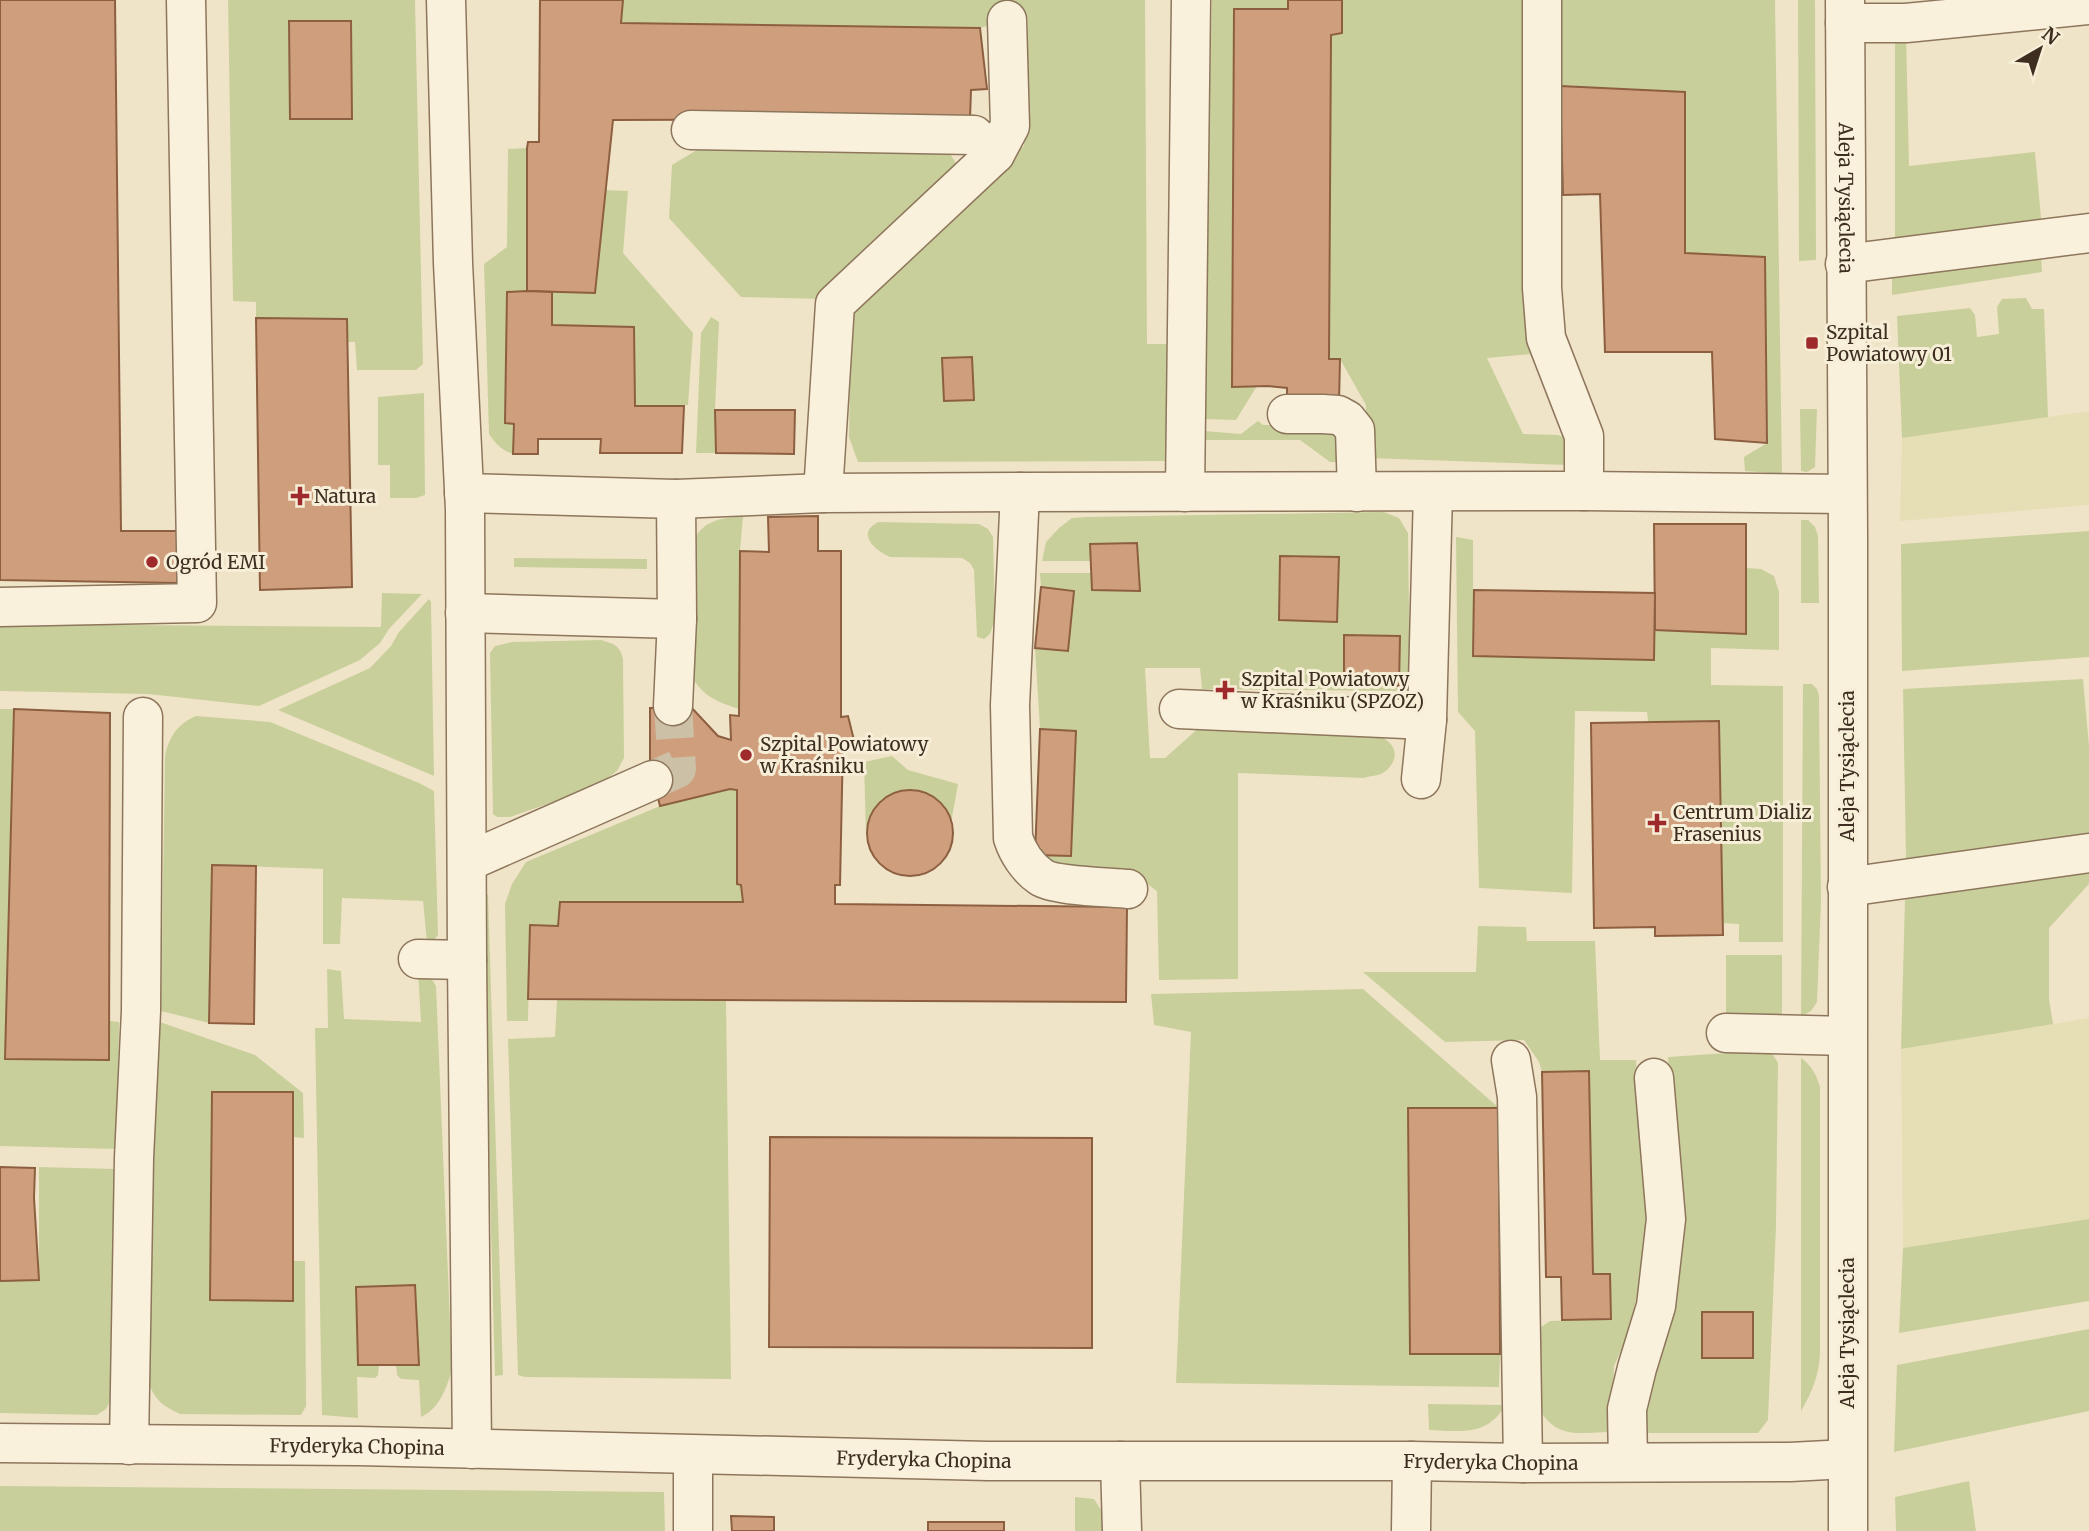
<svg xmlns="http://www.w3.org/2000/svg" width="2089" height="1531" viewBox="0 0 2089 1531" font-family="Merriweather,serif">
<rect width="100%" height="100%" fill="#f0e4c8"/>
<g fill="#e6deb5">
<path d="M2089,411V505L1900,521L1902,438Z"/>
<path d="M2089,1018V1219L1903,1248L1901,1049Z"/>
</g>
<g fill="#c9cf9b">
<path d="M228,0H415L423,364L416,370H357L355,342H347L256,318V302L233,301Z"/>
<path d="M623,0H1145L1147,344H1174L1172,461L858,462L849,437L851,307L1024,146L1028,19L1007,20L980,28L621,23Z"/>
<path d="M1212,0H1288V9L1234,10L1232,387L1257,386L1236,420L1202,419Z"/>
<path d="M1342,0H1524L1525,326L1532,354L1487,358L1523,434L1558,435L1566,438L1565,465L1367,458L1366,405L1340,359H1329L1331,35L1342,33Z"/>
<path d="M1561,0H1775L1782,474L1745,471L1744,457L1767,443L1765,257L1685,253V93L1560,86Z"/>
<path d="M1798,0H1815L1816,260L1799,261Z"/>
<path d="M1895,33H1906L1909,166L2035,152L2042,229L1895,244Z"/>
<path d="M946,147L960,170L822,299L741,297L669,218L672,165L700,148Z"/>
<path d="M527,148V291L507,292L505,423L514,424L513,454C501,450 496,444 489,434L484,264L507,247L508,149Z"/>
<path d="M604,190L628,191L623,253L693,333L688,405L635,406L552,325V292L595,293Z"/>
<path d="M2041,254L2042,272L1892,295V272Z"/>
<path d="M2026,298L2032,309H2044L2048,417L1902,438L1897,316L1970,308L1975,315L1977,337L1999,334L1997,307L2002,299Z"/>
<path d="M711,317L719,322L715,410L716,453H696L701,333Z"/>
<path d="M424,393L425,495L416,498H390V465H378V397Z"/>
<path d="M1800,409H1817L1815,467L1807,472L1801,471Z"/>
<path d="M1258,421L1263,425H1321L1336,431L1346,462H1330L1300,440H1200L1204,431L1241,434Z"/>
<path d="M1384,512L1399,518L1408,533L1410,691L1202,689L1200,668H1145L1150,758H1165L1202,725L1373,733C1385,738 1400,746 1393,762C1390,767 1387,771 1381,774C1376,776 1369,776 1364,778L1238,773V979L1159,980L1157,891L1138,877L1047,865L1035,855L1071,856L1076,732L1040,729L1035,648L1074,591L1041,587L1040,573H1091L1090,561H1042L1046,542L1059,528L1072,518L1085,517Z"/>
<path d="M743,516L740,551L739,709C713,700 706,698 690,675L689,547C703,521 714,519 743,516Z"/>
<path d="M1801,520H1808L1815,527L1818,536L1819,603H1801Z"/>
<path d="M878,522L979,524L988,529L993,537L995,619L990,634L984,639L977,637L974,570L970,563L962,558L890,557C874,550 856,533 878,522Z"/>
<path d="M2089,531V657L1902,671L1901,544Z"/>
<path d="M1456,537L1473,540V656L1654,660L1655,630L1746,634V568L1761,569L1774,576L1779,592V650L1711,648V685L1783,686V942H1739V924L1723,923L1719,721L1648,722L1647,712L1575,711L1572,893L1479,888L1475,731L1458,712Z"/>
<path d="M514,558L647,559V569L514,567Z"/>
<path d="M382,593L422,594L389,629L380,643L360,660L259,706L148,694L0,691V624L381,627Z"/>
<path d="M429,599L431,602L434,776L278,710L370,668L391,646L399,632Z"/>
<path d="M601,640C614,644 620,645 623,659L624,758L617,771L596,787L510,817H497L493,814L490,653L495,646L512,642Z"/>
<path d="M2083,679L2089,746V838L1906,859L1903,689Z"/>
<path d="M1803,684H1812L1817,689L1819,696L1821,902L1817,1002L1811,1011L1801,1017Z"/>
<path d="M0,709H14L5,1059L108,1060L109,1021L119,1022L117,1149L0,1146Z"/>
<path d="M196,716L270,722L419,783L434,791L438,935L434,940L427,942L423,901L342,898L340,944H323V869L213,865L209,1023L161,1011L165,756C169,737 177,724 196,716Z"/>
<path d="M892,756L908,770L958,784L951,823C932,774 874,781 866,834L864,762Z"/>
<path d="M730,789L737,790V884L741,885L743,902H560L558,926L530,925L528,1021H507L505,904L512,884L526,862L660,806Z"/>
<path d="M2089,868V884L2049,928V999L2053,1024L1901,1049L1905,899Z"/>
<path d="M482,895H488L503,1375L495,1376Z"/>
<path d="M1478,926L1526,927L1527,941H1595L1600,1060H1636L1642,1152L1654,1216L1629,1333L1614,1366L1612,1432C1582,1432 1559,1440 1541,1412L1538,1329L1550,1321L1611,1319L1593,1274L1589,1071L1542,1072L1539,1062L1524,1040L1445,1042L1363,972H1476Z"/>
<rect x="1726" y="955" width="56" height="62"/>
<path d="M327,969L341,971L344,1019L421,1022L418,972L429,975L436,986L452,1370C446,1389 440,1408 421,1417L419,1380L401,1379L397,1375L396,1365H419L415,1285L356,1287L358,1365H379L378,1375L375,1378L357,1377L358,1418L322,1415L315,1028H328Z"/>
<path d="M1363,989L1499,1108H1408L1410,1353L1500,1354L1499,1387L1176,1383L1191,1032L1154,1025L1151,994Z"/>
<path d="M557,1000H726L731,1379L525,1377L518,1375L508,1039L555,1037Z"/>
<path d="M157,1021L255,1055L303,1093L304,1138L293,1137L292,1261H305L306,1398V1406L301,1415L180,1414C164,1407 155,1400 149,1384L148,1273Z"/>
<path d="M1757,1051L1772,1053L1778,1063L1776,1226L1768,1420L1758,1433H1641L1678,1226L1668,1057Z"/>
<path d="M1801,1058C1812,1066 1816,1074 1820,1087V1353C1819,1376 1812,1392 1801,1411Z"/>
<path d="M39,1167L116,1169L112,1398L106,1409L97,1415L0,1413V1281L39,1280Z"/>
<path d="M2089,1219V1301L1899,1333L1903,1248Z"/>
<path d="M2089,1329V1411L1894,1452L1897,1365Z"/>
<path d="M1428,1404L1505,1405C1488,1437 1459,1431 1429,1430Z"/>
<path d="M1969,1481L1976,1531H1896L1895,1497Z"/>
<path d="M0,1486L664,1492L665,1531H0Z"/>
<path d="M1075,1497L1094,1499L1104,1515V1531H1075Z"/>
</g>
<g fill="#cf9f7d" stroke="#8d5f41" stroke-width="2">
<path d="M0,0H115L121,531H178L177,583L0,580Z"/>
<path d="M540,0H623L621,23L980,28L987,89L971,90L970,119L613,120L595,293L527,291V148L528,142H539Z"/>
<path d="M1288,0H1342V33L1331,35L1329,359H1340L1339,402H1287V388L1268,386L1232,387L1234,9H1288Z"/>
<path d="M289,21H351L352,119H290Z"/>
<path d="M1560,86L1685,92V253L1765,257L1767,443L1715,439L1712,352H1605L1600,194L1563,195Z"/>
<path d="M527,291L552,292V325L634,327L635,406H684L682,453H600L601,439H538V454H513L514,424L505,423L507,292Z"/>
<path d="M256,318L347,319L352,587L260,590Z"/>
<path d="M972,357L974,400L944,401L942,358Z"/>
<path d="M715,410H795L794,454L716,453Z"/>
<path d="M818,516V551H841V717L848,716L855,744L843,742L840,885H835V904L1127,907L1126,1002L528,999L530,925L558,926L560,902H743L741,885L737,884V790L730,789L660,806L650,766V708L691,707L718,736L731,740L730,715L739,716L740,551L769,552L768,517Z"/>
<path d="M1654,524H1746V634L1655,630Z"/>
<path d="M1137,543L1140,591L1092,590L1090,544Z"/>
<path d="M1280,556L1339,557L1337,622L1279,620Z"/>
<path d="M1041,587L1074,591L1068,651L1035,648Z"/>
<path d="M1474,590L1655,593L1654,660L1473,656Z"/>
<path d="M1344,635L1400,636L1399,686L1344,684Z"/>
<path d="M14,709L110,713L109,1060L5,1059Z"/>
<path d="M1719,721L1723,935L1655,936V927L1594,928L1591,723Z"/>
<path d="M1040,729L1076,731L1071,856L1035,855Z"/>
<circle cx="910" cy="833" r="43"/>
<path d="M212,865L256,866L254,1024L209,1023Z"/>
<path d="M1589,1071L1593,1274H1610L1611,1319L1562,1320L1561,1277H1546L1542,1072Z"/>
<path d="M212,1092H293V1301L210,1300Z"/>
<path d="M1408,1108H1499L1500,1354H1410Z"/>
<path d="M770,1137L1092,1138V1348L769,1347Z"/>
<path d="M0,1167L35,1168L34,1198L39,1280L0,1281Z"/>
<path d="M415,1285L419,1365H358L356,1287Z"/>
<rect x="1702" y="1312" width="51" height="46"/>
<path d="M731,1516L774,1517V1531H732Z"/>
<rect x="928" y="1522" width="76" height="9"/>
</g>
<g fill="none" stroke-linecap="round" stroke-linejoin="round">
<path stroke="#ccc0a6" stroke-width="38" stroke-dasharray="38 19" stroke-linecap="butt" d="M653,780L677,769L673,706"/>
<defs>
<g id="minor">
<path d="M446,0L453,263L465,510L467,960L472,1449"/>
<path d="M1542,0V288L1546,338L1584,436V491"/>
<path id="s1" d="M1845,0L1848,536V1531"/>
<path d="M1845,23H1906L2089,5"/>
<path d="M691,130L974,135L995,154"/>
<path d="M1845,264L2089,233"/>
<path d="M1287,414H1323L1338,415L1347,420L1355,430L1357,492"/>
<path d="M1020,492L1010,705L1013,838C1018,853 1028,868 1041,877C1054,886 1109,887 1128,889"/>
<path d="M1185,492L1191,0"/>
<path d="M464,493L676,499L677,619L465,613"/>
<path d="M823,493L835,304L995,154L1010,126L1007,20"/>
<path d="M676,499L823,493L1020,492L1584,491L1847,494"/>
<path d="M0,607L197,603L186,0"/>
<path d="M673,706L677,619"/>
<path d="M1179,709L1427,720"/>
<path d="M1421,779L1427,720L1433,492"/>
<path d="M467,862L653,780"/>
<path d="M1847,887L2089,853"/>
<path d="M418,959L467,960"/>
<path d="M1726,1033L1847,1036"/>
<path d="M1511,1060L1517,1097L1523,1463"/>
<path id="s2" d="M0,1443L358,1446L988,1461H1412L1523,1463L1790,1462L1847,1459"/>
<path d="M129,1445L134,1158L141,1011L143,717"/>
<path d="M693,1455V1531"/>
<path d="M1120,1461L1122,1531"/>
<path d="M1628,1461L1627,1409L1637,1368L1656,1306L1666,1219L1654,1078"/>
<path d="M1411,1531L1412,1461"/>
</g>
</defs>
<use href="#minor" stroke="#8d765c" stroke-width="41"/>
<use href="#minor" stroke="#faf1dc" stroke-width="38"/>
</g>
<g fill="#9e2a2b" stroke="#f7eed8" stroke-width="2.5">
<rect x="1805" y="336" width="14" height="14" rx="3.5"/>
<path d="M296.5 485.5h7v7h7v7h-7v7h-7v-7h-7v-7h7z"/>
<circle cx="152" cy="562" r="7"/>
<path d="M1221.5 679.5h7v7h7v7h-7v7h-7v-7h-7v-7h7z"/>
<circle cx="746" cy="755" r="7"/>
<path d="M1653.5 812.5h7v7h7v7h-7v7h-7v-7h-7v-7h7z"/>
</g>
<g text-anchor="middle" dominant-baseline="central" stroke-width="6" stroke-linejoin="round" paint-order="stroke">
<g font-size="19" fill="#3d2e20" stroke="#f7eed8">
<text stroke="none"><textPath href="#s1" startOffset="198">Aleja Tysiąclecia</textPath></text>
<text transform="translate(1847 766) rotate(-90)">Aleja Tysiąclecia</text>
<text transform="translate(1847 1333) rotate(-90)">Aleja Tysiąclecia</text>
<text stroke="none"><textPath href="#s2" startOffset="357">Fryderyka Chopina</textPath></text>
<text stroke="none"><textPath href="#s2" startOffset="924">Fryderyka Chopina</textPath></text>
<text stroke="none"><textPath href="#s2" startOffset="1491">Fryderyka Chopina</textPath></text>
</g>
<g font-size="19" fill="#3d2e20" stroke="#f7eed8" text-anchor="start">
<text x="1826" y="332">Szpital<tspan x="1826" dy="22">Powiatowy 01</tspan></text>
<text x="314" y="496">Natura</text>
<text x="166" y="562">Ogród EMI</text>
<text x="1241" y="679">Szpital Powiatowy<tspan x="1241" dy="22">w Kraśniku (SPZOZ)</tspan></text>
<text x="760" y="744">Szpital Powiatowy<tspan x="760" dy="22">w Kraśniku</tspan></text>
<text x="1673" y="812">Centrum Dializ<tspan x="1673" dy="22">Frasenius</tspan></text>
</g>
</g>
<g transform="translate(2040 49) rotate(39)" stroke="#f7eed8" stroke-width="5" paint-order="stroke">
<path d="M0-5L12 26L0 18L-12 26Z" fill="#3d2e20"/>
<text y="-10" font-size="19" font-weight="bold" text-anchor="middle" fill="#3d2e20">N</text>
</g>
</svg>
